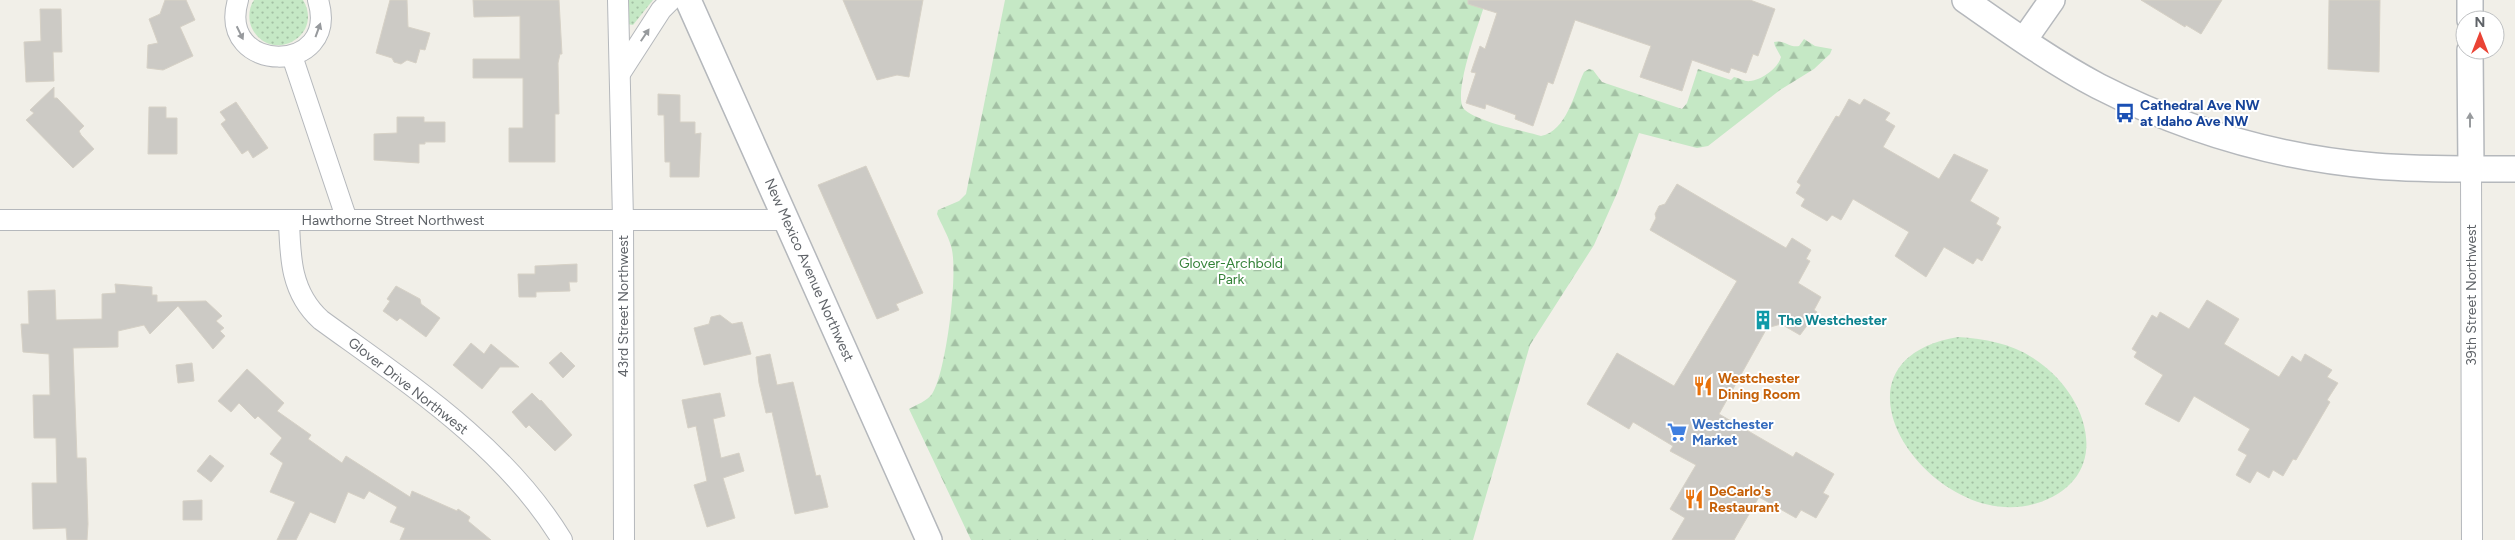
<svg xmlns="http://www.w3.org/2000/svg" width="2515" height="540" viewBox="0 0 2515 540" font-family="Figtree,sans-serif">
<defs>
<pattern id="grass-dots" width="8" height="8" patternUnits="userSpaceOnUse" patternTransform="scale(1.25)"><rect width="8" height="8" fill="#c5e8c5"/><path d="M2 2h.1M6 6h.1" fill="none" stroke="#a3c0a4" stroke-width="1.8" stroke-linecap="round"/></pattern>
<pattern id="forest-firs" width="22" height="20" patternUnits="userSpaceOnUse" patternTransform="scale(1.25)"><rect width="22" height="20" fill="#c5e8c5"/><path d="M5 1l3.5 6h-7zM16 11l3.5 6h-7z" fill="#a3c0a4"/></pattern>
</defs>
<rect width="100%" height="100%" fill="#f1efe8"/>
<g fill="url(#grass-dots)">
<path d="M254,0H303C325,37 268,66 251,26C248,18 249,7 254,0Z"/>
<path d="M625,0H653L633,25L627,24Z"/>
<path d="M1958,337C1985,339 2010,343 2033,358C2091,395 2116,480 2034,504C1933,533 1811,362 1958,337Z"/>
</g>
<path fill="url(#forest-firs)" d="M1005,0H1486C1481,18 1450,98 1465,110C1481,123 1521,130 1541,136C1567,131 1574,93 1584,72L1589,69L1593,70L1602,82L1682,109L1687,103L1698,69L1731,80L1734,77C1739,78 1746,82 1750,81C1762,80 1778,68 1781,57L1775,46L1774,42C1783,39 1790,48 1799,46L1804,39L1815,46L1832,49L1830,54L1814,69L1780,90L1708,146L1697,148L1639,133L1618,191L1594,245L1530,345L1473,540H971L909,409C916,405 927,401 932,394C946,374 959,270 951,246C948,235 941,224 937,214L938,210L959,201L966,194Z"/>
<g fill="#cccac5" stroke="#d6d1c6">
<path d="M165,0H186L195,20L180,27L193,56L163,70L147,68L148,45L158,43L149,19L160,14Z"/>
<path d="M390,0H407L408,27L430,33L425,50L420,49L416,63L407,60L401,64L394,62L392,58L376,53Z"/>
<path d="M473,0H559L562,54H560L558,63L559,114H555V162H509V128H523V78H473V59H520V16L474,17Z"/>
<path d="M843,0H923L909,77L897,75L877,80Z"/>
<path d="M1468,0H1750L1775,9L1758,56L1753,54L1746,73L1731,68L1729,73L1692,60L1682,91L1640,77L1651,46L1575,20L1553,84L1548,82L1533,126L1515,119L1516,115L1486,104L1485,109L1466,103L1476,73L1471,72L1480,46L1485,49L1497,13L1468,4Z"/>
<path d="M2141,0H2222L2201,34L2186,25L2185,27Z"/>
<path d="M2329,0H2380L2379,72L2328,69Z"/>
<path d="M40,9H61L62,52H53L54,81L26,82L24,42L41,41Z"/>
<path d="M54,87V98H57L84,126L79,131L81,135L94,149L73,168L26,120L34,113L30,110Z"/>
<path d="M658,94L680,95V122H695V134L701,133L699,177H670V162H665L664,115H658Z"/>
<path d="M1849,99L1860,105L1864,99L1890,113L1885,120L1895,126L1883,147L1939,179L1954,154L1988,170L1970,201L1999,218L1996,224L2001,227L1982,261L1977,258L1973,264L1944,247L1926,277L1895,256L1909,232L1853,199L1841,220L1832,215L1827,221L1801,206L1805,199L1796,193L1801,185L1797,182L1836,116L1839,117Z"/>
<path d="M236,102L268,148L253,158L248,150L242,154L221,124L226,120L220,112Z"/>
<path d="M149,107H166V118H177V154H148Z"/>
<path d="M397,117H424V122H445V142H425V144H419V163L374,160V134L397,133Z"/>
<path d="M866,166L923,293L896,304L899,310L877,319L818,185Z"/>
<path d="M1677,184L1786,248L1792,238L1811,250L1806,259L1810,261L1798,283L1821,297L1814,310L1817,312L1800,335L1781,324L1767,328L1719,414L1793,457L1796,452L1834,474L1823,493L1829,496L1816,518L1801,510L1796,518L1759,497L1734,540H1672L1685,518L1670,509L1696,465L1670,451L1673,446L1633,422L1629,429L1587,404L1617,353L1674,386L1737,281L1650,230L1656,218L1655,214L1659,206L1665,204Z"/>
<path d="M577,264V282H569L570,291L536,292V297H519L518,274H535V266Z"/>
<path d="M115,284L152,287V295H157V302L206,301L222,316L216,321L224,328L220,331L225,336L213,349L178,306L150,334L144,325L118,331V347L73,348L77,458H86L88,524L87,540H67L66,528L33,529L32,483H57L56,438H34L33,395H50L49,354L23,352L21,324H29L28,291L55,290L56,320L102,319V294L116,293Z"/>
<path d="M396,286L420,299L421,304L440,318L426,337L400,318L397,321L383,311L390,301L387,299Z"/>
<path d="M2207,300L2239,319L2224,344L2279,377L2292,356L2301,362L2305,354L2332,370L2327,377L2338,383L2327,400L2330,402L2296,460L2293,459L2283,476L2273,470L2269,478L2257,471L2250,483L2236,475L2247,455L2238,450L2250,429L2194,396L2179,422L2145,404L2163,375L2134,357L2137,352L2132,349L2152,315L2157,318L2160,312L2189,329Z"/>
<path d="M720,315L732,324L742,322L751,354L704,365L694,328L709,324L711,317Z"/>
<path d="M471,343L484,354L491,344L519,367H500L482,389L453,365Z"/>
<path d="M561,352L575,366L563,378L549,363Z"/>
<path d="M770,354L777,385L793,382L816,476L820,475L828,507L795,514L772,412L766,413L759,383L756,357Z"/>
<path d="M192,363L194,381L178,383L176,365Z"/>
<path d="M247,369L284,403L277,411L311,435L308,439L342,463L346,456L410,497L412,491L457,511L458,509L470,517L468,521L491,540H400L405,528L390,522L397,507L369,491L364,499L348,492L335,523L310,512L296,540H277L295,502L270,492L283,463L270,454L282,438L258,416L255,419L239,403L231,412L218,401Z"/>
<path d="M532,393L540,401L541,400L572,435L555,451L529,425L526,428L512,412Z"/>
<path d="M720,393L725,416L713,419L721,458L739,453L744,471L723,478L735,518L707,527L694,485L707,481L696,426L688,428L682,400Z"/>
<path d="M210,455L224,466L211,482L197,471Z"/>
<path d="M202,500V520H183V501Z"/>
</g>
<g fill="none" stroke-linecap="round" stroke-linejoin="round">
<defs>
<g id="minor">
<path d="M238,0C216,75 341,76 318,0"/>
<path d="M618,0L623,220L624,540"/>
<path d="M292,56L347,220"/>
<path d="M621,72L661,10L671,0"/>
<path d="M2471,169L2472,540"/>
<path d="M0,220H786"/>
<path d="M289,220C290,258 291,293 321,320C409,384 505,446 562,540"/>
</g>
<g id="tertiary">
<path d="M688,0L929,540"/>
<path d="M1965,0C2008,30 2051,61 2098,86C2184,130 2279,158 2375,166C2422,170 2469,169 2515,169"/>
<path d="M2470,20V0"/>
<path d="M2024,40L2052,0"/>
<path d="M2470,50L2471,169"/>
</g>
</defs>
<use href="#minor" stroke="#b5b8bc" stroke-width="22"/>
<use href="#tertiary" stroke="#b5b8bc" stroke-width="28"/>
<use href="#minor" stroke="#fff" stroke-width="20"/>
<use href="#tertiary" stroke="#fff" stroke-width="25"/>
</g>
<defs><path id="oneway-solid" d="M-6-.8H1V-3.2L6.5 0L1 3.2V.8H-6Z" transform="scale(1.25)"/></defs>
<g fill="#979a9d">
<use href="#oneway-solid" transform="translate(318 30) rotate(-70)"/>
<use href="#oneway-solid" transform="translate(240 33) rotate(64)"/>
<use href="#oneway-solid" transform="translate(645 35) rotate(-56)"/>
<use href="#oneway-solid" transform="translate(2470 120) rotate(-90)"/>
</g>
<defs>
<symbol id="bus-bare" viewBox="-9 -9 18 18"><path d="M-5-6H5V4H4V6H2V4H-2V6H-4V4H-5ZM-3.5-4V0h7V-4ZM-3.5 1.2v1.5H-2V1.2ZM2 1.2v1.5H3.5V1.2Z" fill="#1a4fb4" stroke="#fff" stroke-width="2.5" paint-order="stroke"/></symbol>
<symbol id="building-bare" viewBox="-9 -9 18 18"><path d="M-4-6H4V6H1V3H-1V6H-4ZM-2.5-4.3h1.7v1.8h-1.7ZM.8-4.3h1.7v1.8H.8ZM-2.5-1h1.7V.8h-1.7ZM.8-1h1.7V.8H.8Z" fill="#0f9aa8" stroke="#fff" stroke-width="2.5" paint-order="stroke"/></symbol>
<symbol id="restaurant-bare" viewBox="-9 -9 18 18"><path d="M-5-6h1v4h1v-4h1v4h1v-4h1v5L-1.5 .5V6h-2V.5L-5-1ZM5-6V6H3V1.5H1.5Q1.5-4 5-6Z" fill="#e8710a" stroke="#fff" stroke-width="2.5" paint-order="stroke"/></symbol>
<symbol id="supermarket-bare" viewBox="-9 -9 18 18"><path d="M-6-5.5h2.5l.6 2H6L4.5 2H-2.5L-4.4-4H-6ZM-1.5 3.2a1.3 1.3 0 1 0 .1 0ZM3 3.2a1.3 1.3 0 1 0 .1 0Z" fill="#3f7fe0" stroke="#fff" stroke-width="2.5" paint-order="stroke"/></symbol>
</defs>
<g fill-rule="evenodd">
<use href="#bus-bare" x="2111" y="99" width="28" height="28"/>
<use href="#building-bare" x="1749" y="306" width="28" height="28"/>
<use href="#restaurant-bare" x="1689" y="372" width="28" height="28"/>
<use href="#supermarket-bare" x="1663" y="418" width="28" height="28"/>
<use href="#restaurant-bare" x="1680" y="485" width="28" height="28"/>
</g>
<g text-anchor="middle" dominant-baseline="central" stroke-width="4" stroke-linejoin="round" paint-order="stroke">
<g font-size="14" font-weight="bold" fill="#164399" stroke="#fff" text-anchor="start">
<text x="2140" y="105">Cathedral Ave NW<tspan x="2140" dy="16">at Idaho Ave NW</tspan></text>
</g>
<g font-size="14" fill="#5f6368" stroke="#fff">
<text x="393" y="220">Hawthorne Street Northwest</text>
<text transform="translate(809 270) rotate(66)">New Mexico Avenue Northwest</text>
<text transform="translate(2471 295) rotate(-90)">39th Street Northwest</text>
<text transform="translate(623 306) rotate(-90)">43rd Street Northwest</text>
<text transform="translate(408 386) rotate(38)">Glover Drive Northwest</text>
</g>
<g font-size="14" fill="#348238" stroke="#fff">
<text x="1231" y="263">Glover-Archbold<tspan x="1231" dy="16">Park</tspan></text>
</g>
<g font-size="14" font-weight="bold" fill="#0d838f" stroke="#fff" text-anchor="start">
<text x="1778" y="320">The Westchester</text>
</g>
<g font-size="14" font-weight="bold" fill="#c56008" stroke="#fff" text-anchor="start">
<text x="1718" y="378">Westchester<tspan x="1718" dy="16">Dining Room</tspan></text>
<text x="1709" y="491">DeCarlo's<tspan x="1709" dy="16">Restaurant</tspan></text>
</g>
<g font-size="14" font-weight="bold" fill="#366cbe" stroke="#fff" text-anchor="start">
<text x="1692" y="424">Westchester<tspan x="1692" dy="16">Market</tspan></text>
</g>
</g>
<g transform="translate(2480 35)"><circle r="24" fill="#ffffff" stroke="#bfc1c3"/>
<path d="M0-4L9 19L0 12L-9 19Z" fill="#ea4335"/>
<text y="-8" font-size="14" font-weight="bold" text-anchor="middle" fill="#5f6368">N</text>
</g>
</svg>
